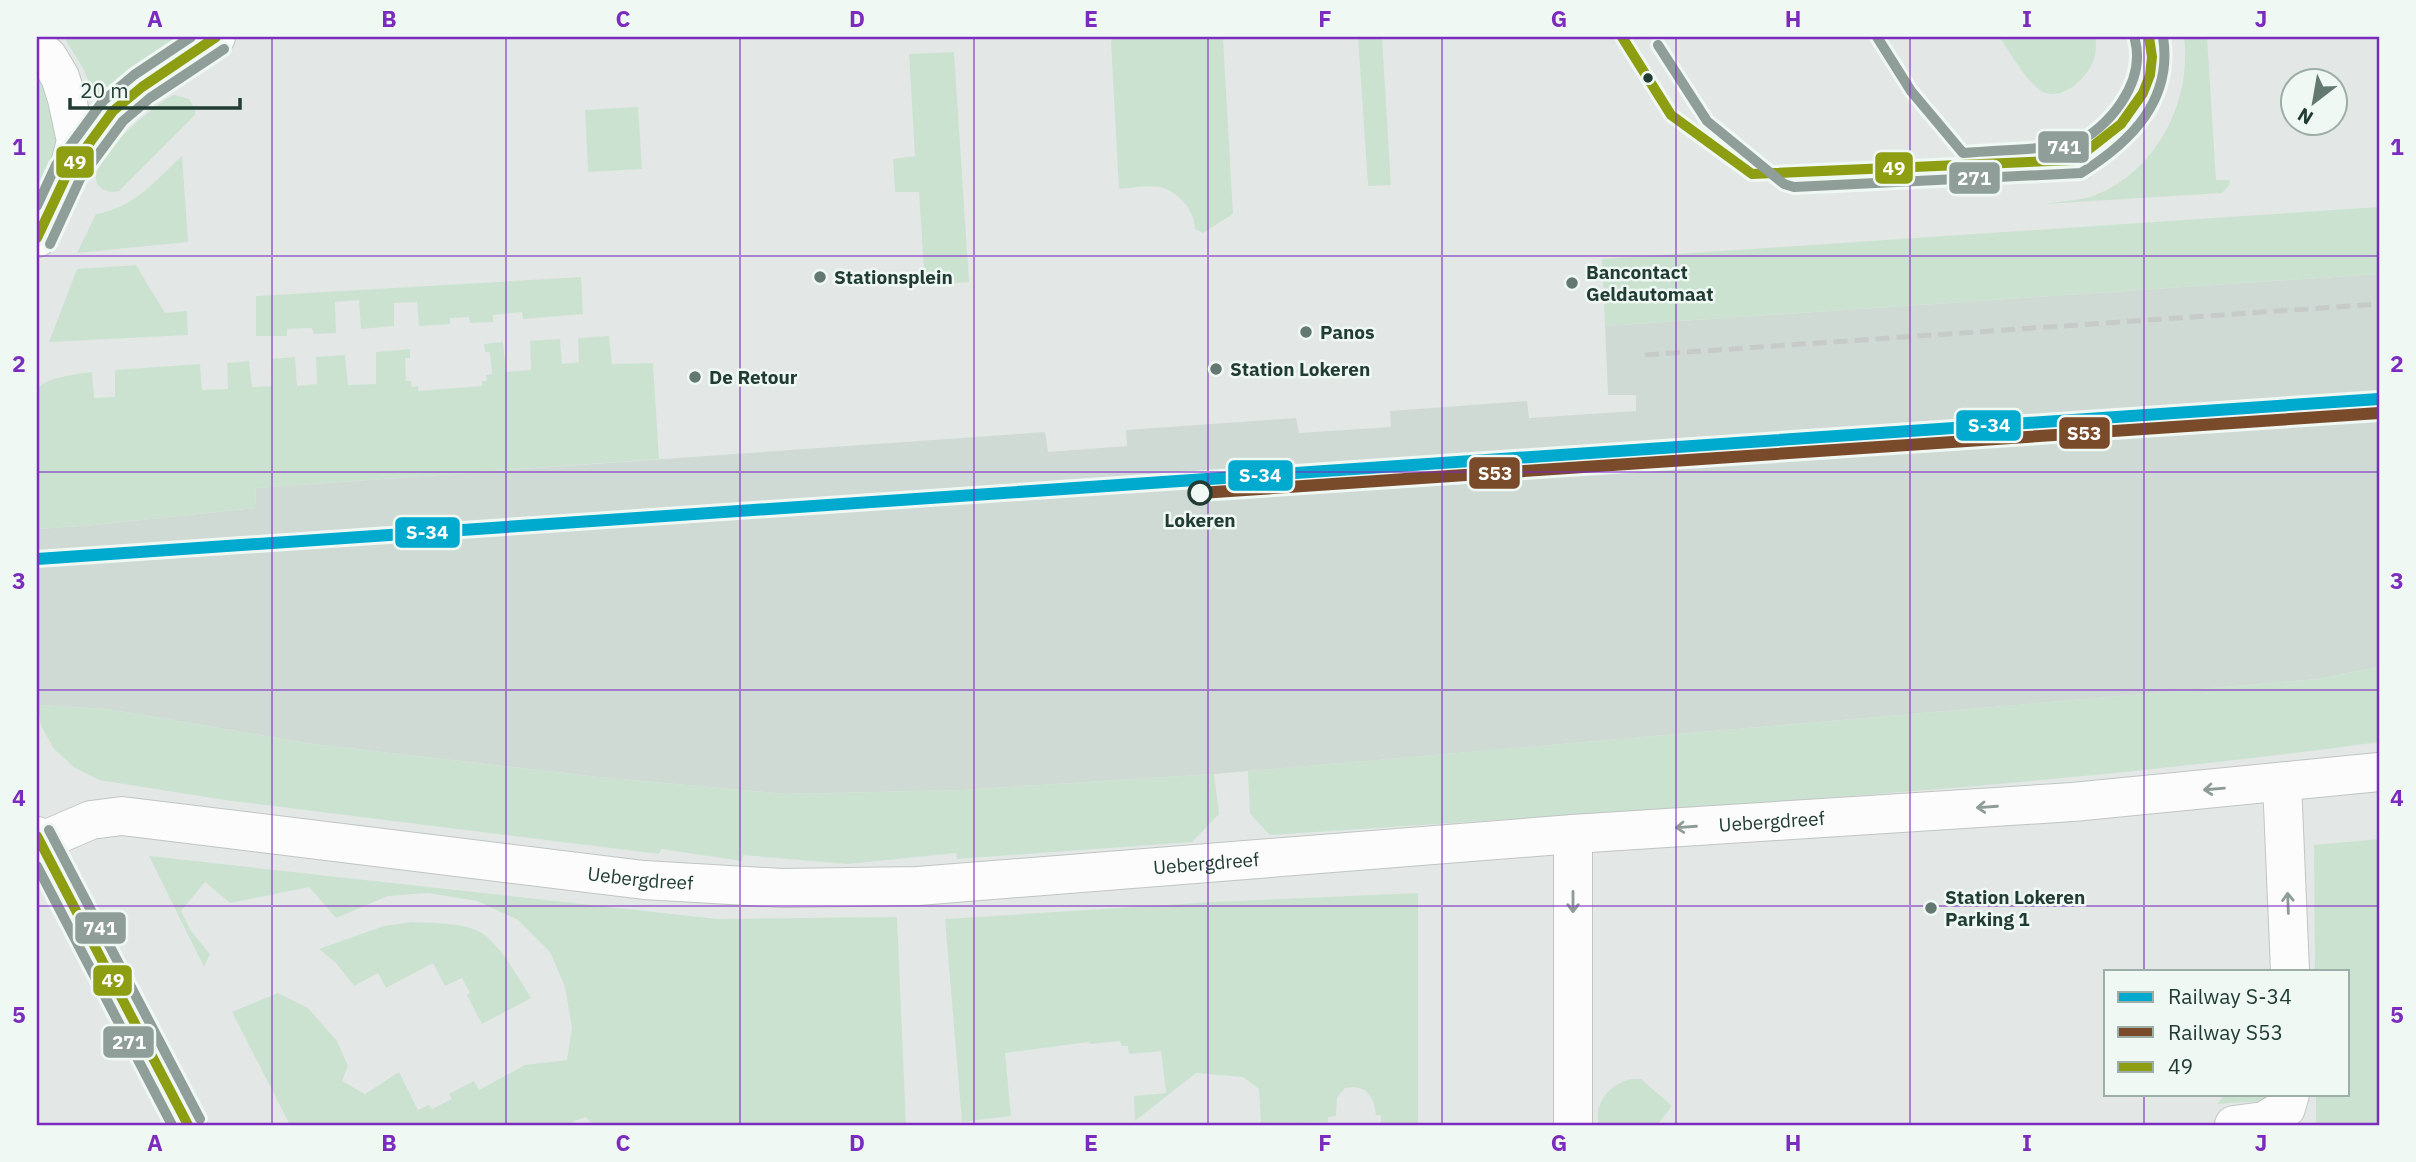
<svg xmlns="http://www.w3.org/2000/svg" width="2416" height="1162" viewBox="0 0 2416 1162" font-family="'IBM Plex Sans',sans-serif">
<rect width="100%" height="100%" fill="#e3e8e6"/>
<path fill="#d0dad5" d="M2379,274V667L2318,679L1214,774L962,790L787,794L598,777L313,744L107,709L37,705V529L94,525L255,508L256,488L1045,432L1048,452L1127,446L1126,430L1296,418L1299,433L1391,427L1390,411L1527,401L1529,418L1636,411V395H1608L1605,326Z"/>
<g fill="#cbe2d1">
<path d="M66,37H182L152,56L99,98L94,94L84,70L67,42Z"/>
<path d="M1113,37H1223L1233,214L1203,233L1195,229C1195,211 1178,191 1160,187C1148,185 1132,188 1119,189L1111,42Z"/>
<path d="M1358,37H1382L1391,185L1368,186Z"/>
<path d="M1999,37H2096C2096,44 2096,52 2094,59C2087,80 2056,108 2035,86C2021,73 2011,53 1999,37Z"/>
<path d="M2184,37H2207L2216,180H2230L2229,185L2222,193L2045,204C2061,201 2078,201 2093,196C2157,172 2192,101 2184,37Z"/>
<path d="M954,52L969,282L925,285L919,192H895L893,159L915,156L909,54Z"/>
<path d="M37,74L47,91L57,140L52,166L44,175L37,191Z"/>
<path d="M174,95L189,99L195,110V115L119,191C111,193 105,192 99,186C80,165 156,103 174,95Z"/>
<path d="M638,107L642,169L588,172L585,110Z"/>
<path d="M182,156L188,242L77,253L96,214C134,208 155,181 182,156Z"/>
<path d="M2379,207V274L1605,326L1602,259Z"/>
<path d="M136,265L165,313L187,311L188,335L49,342L77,269Z"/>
<path d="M581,277L583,314L523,319L522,312L493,315V322L470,323L469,317L450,318V324L419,326L417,302L394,303V326L361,329L359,300L335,302L336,333L314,334L312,328L287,329V336H256V296Z"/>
<path d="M609,336L612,364L653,363L659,459L256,488L255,508L94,525L37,529V388C52,376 73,375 92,372L94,398L115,397V370L200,364L202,390L228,389L227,363L249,361L252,387L272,386L271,359L295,357L297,386L317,384L316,357L345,355L348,385L376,384V352L410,349V358H405L406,381H411L412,387L418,386V391L482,386V381H487L486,375L492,374L490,352H485L484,344L503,342L506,372L531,370L530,341L560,339L562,364L579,362L578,338Z"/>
<path d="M2379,667V742C2011,792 1641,810 1270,835L1250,814L1248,771L2318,679Z"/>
<path d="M38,705L107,709L313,744L598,777L787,794L962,790L1214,774L1219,814L1192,842L957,859L956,853L848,864L743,855L742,861L661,849L659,854L225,800L99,780L75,768L54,749L41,726Z"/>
<path d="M2379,839V1125H2316V1094H2348V971H2315L2314,845Z"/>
<path d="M149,856L717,919L897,917L906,1125H593L586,1117L574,1121L572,1125H290L232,1012L278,993L308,1008L337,1041L348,1066L342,1081L365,1094L399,1072L418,1110L429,1105L432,1109L452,1099L449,1094L474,1081L479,1090L525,1065L567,1060L572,1028L565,987L550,952L518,920L477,901L428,893L388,896L336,918L309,887L230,903L205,882L181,911L191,931L210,954L204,967Z"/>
<path d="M1418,893V1125H1381V1115H1376C1374,1096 1366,1084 1345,1088L1337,1098L1336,1116L1328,1117V1122L1261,1123L1259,1089L1243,1077L1196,1073L1135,1121L1134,1096L1166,1093L1161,1051L1129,1054L1128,1046H1122L1120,1041L1089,1044V1042L1005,1053L1011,1116L962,1122L945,919L1214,902Z"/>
<path d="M412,922C432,923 470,922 486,936C505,952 518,978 531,998L482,1024L467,995L470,993L462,978L445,986L433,963L386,988L378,973L354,986L336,963L319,949L384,926Z"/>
<path d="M1631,1079H1641L1672,1106L1657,1125H1599C1593,1103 1610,1084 1631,1079Z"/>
<path d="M2226,1094H2267L2264,1101L2217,1104Z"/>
</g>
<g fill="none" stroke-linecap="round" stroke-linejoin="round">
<defs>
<g id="street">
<path d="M2282,782L2290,971"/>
<path d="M1573,834V1125"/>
<path id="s1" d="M40,842L91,820L122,816L644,880L782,888L918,886L1573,834L2073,802L2379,772"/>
<path d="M2234,1125L2264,1121L2286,1108L2290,1094"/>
</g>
<g id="secondary">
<path d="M37,48L48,57L60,77L67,99L76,141L68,172"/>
<path d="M37,238L68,172L113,111L142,87L216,37"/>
<path d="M37,836L188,1125"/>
</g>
</defs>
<use href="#street" stroke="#c0c5c3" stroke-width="40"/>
<use href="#secondary" stroke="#bec6c3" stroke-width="40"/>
<use href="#street" stroke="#fbfcfb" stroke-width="38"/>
<use href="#secondary" stroke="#fbfcfb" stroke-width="38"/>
<path stroke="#c6cac9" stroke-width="5" stroke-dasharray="14 7" stroke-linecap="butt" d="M1645,355L2379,304"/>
<defs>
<g id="bus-1">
<path d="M1622,37L1671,115L1752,174L2075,160L2121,124L2143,93L2150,75L2152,57L2149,37"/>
<path d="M37,238L68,172L113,111L142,87L216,37"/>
<path d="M37,836L188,1125"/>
</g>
<g id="bus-2">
<path d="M1658,45L1707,121L1784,184L1794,187L2081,173C2131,142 2173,100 2163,37"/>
<path d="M50,244L80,179L123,121L150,98L224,49"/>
<path d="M37,866L172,1125"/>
</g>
<g id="bus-3">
<path d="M1877,37L1911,91L1963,153C1989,151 2014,150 2040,148C2050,147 2063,149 2072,145C2109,129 2146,82 2135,40"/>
<path d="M37,206L56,165L103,101L134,75L191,37"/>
<path d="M49,830L200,1119"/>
</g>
</defs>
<use href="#bus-1" stroke="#f0f8f4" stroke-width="16"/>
<use href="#bus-2" stroke="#f0f8f4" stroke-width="16"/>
<use href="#bus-3" stroke="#f0f8f4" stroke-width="16"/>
<use href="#bus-1" stroke="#8d9e12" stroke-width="10"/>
<use href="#bus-2" stroke="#909e99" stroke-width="10"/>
<use href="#bus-3" stroke="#909e99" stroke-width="10"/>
<defs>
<path id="rail-1" d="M37,559L2379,399"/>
<path id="rail-2" d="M1200,493L2379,413"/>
</defs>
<use href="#rail-1" stroke="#f0f8f4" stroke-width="18"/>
<use href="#rail-2" stroke="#f0f8f4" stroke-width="18"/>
<use href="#rail-1" stroke="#00a9ce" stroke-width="12"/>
<use href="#rail-2" stroke="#7a4b2a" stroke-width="12"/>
</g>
<defs><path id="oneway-shaft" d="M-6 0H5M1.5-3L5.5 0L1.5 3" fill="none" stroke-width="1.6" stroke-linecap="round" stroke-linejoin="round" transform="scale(1.75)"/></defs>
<g stroke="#8e9c97">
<use href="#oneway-shaft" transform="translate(2214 789) rotate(175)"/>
<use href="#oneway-shaft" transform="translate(1987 807) rotate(176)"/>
<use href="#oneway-shaft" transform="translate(1686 827) rotate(176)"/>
<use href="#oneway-shaft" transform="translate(1573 902) rotate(90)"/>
<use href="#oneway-shaft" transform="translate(2288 903) rotate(-92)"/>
</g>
<path fill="none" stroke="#7b2cbf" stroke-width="2" stroke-opacity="0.55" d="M272,37V1125M506,37V1125M740,37V1125M974,37V1125M1208,37V1125M1442,37V1125M1676,37V1125M1910,37V1125M2144,37V971M37,256H2379M37,472H2379M37,690H2379M37,906H2379M2144,1094V1125"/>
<circle fill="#203c33" stroke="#f0f8f4" stroke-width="2.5" cx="1648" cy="78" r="6"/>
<g fill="#647872" stroke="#f0f8f4" stroke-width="2.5">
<circle cx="820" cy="277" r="7"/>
<circle cx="1572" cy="283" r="7"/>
<circle cx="1306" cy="332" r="7"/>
<circle cx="1216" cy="369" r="7"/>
<circle cx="695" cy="377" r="7"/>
<circle cx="1931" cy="908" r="7"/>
</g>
<circle fill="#f0f8f4" stroke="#203c33" stroke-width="3.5" cx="1200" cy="493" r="11"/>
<g text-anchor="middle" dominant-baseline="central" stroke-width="5" stroke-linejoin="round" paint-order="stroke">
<g font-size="19" font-weight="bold" fill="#203c33" stroke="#f0f8f4" text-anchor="start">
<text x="1586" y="272">Bancontact<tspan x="1586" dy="22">Geldautomaat</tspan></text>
<text x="834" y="277">Stationsplein</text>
<text x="1320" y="332">Panos</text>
<text x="1230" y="369">Station Lokeren</text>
<text x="709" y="377">De Retour</text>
<text x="1945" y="897">Station Lokeren<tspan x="1945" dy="22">Parking 1</tspan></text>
</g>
<g font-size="19" font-weight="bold" fill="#203c33" stroke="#f0f8f4">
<text x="1200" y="520">Lokeren</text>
</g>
<g font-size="19" fill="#203c33" stroke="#f0f8f4">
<text stroke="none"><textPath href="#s1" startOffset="1743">Uebergdreef</textPath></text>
<text stroke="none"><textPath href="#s1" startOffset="1176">Uebergdreef</textPath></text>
<text stroke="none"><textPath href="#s1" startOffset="609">Uebergdreef</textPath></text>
</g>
</g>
<g stroke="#f0f8f4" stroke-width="2.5">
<rect x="2037" y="130" width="53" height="34" rx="7" fill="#909e99"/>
<rect x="55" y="145" width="40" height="34" rx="7" fill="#8d9e12"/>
<rect x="1874" y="151" width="40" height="34" rx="7" fill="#8d9e12"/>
<rect x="1948" y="161" width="53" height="34" rx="7" fill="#909e99"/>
<rect x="1955" y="409" width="67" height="33" rx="7" fill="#00a9ce"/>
<rect x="2058" y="416" width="53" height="34" rx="7" fill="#7a4b2a"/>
<rect x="1468" y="456" width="53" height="34" rx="7" fill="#7a4b2a"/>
<rect x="1227" y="459" width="67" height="33" rx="7" fill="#00a9ce"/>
<rect x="394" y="516" width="67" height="33" rx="7" fill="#00a9ce"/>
<rect x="74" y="911" width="53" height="34" rx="7" fill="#909e99"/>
<rect x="92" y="964" width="41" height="33" rx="7" fill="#8d9e12"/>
<rect x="102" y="1025" width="53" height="34" rx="7" fill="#909e99"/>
</g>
<g font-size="19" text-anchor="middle" font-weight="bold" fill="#fff">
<text x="2064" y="154">741</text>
<text x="75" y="169">49</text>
<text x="1894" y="175">49</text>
<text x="1974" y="185">271</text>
<text x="1989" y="432">S-34</text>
<text x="2084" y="440">S53</text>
<text x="1495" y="480">S53</text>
<text x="1260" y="482">S-34</text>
<text x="427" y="539">S-34</text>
<text x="100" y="935">741</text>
<text x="113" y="987">49</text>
<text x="129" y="1049">271</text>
</g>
<rect width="2416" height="1162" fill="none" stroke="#f0f8f4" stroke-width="77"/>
<rect x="2104" y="970" width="245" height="126" fill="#f0f8f4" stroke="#9dada7" stroke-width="2"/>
<rect x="2118" y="992" width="35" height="10" fill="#00a9ce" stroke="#9dada7" stroke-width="2"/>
<text x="2168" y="1004" font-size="21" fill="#203c33">Railway S-34</text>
<rect x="2118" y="1027" width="35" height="10" fill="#7a4b2a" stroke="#9dada7" stroke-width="2"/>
<text x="2168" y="1040" font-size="21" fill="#203c33">Railway S53</text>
<rect x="2118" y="1062" width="35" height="10" fill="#8d9e12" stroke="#9dada7" stroke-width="2"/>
<text x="2168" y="1074" font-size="21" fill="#203c33">49</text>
<g transform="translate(2314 102) rotate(211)"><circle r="33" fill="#f0f8f4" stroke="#9dada7" stroke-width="2"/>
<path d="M0-5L12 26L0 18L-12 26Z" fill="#647872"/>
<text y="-10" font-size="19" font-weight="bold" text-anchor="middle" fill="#203c33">N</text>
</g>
<path d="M70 98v10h170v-10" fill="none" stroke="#203c33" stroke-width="3.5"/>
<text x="80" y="98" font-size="21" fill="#203c33" stroke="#f0f8f4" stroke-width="5" paint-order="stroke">20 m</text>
<rect x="38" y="38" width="2340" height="1086" fill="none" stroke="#7b2cbf" stroke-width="2.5"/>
<g font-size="23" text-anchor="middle" font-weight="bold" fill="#7b2cbf">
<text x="155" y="27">A</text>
<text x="389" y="27">B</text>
<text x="623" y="27">C</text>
<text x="857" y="27">D</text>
<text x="1091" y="27">E</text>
<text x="1325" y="27">F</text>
<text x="1559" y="27">G</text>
<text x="1793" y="27">H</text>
<text x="2027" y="27">I</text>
<text x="2261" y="27">J</text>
<text x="19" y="155">1</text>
<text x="2397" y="155">1</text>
<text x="19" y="372">2</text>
<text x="2397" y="372">2</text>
<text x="19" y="589">3</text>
<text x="2397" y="589">3</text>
<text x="19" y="806">4</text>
<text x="2397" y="806">4</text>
<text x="19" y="1023">5</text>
<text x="2397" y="1023">5</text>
<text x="155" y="1151">A</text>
<text x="389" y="1151">B</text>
<text x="623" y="1151">C</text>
<text x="857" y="1151">D</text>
<text x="1091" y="1151">E</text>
<text x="1325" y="1151">F</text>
<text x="1559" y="1151">G</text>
<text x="1793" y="1151">H</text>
<text x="2027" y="1151">I</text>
<text x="2261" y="1151">J</text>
</g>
</svg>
